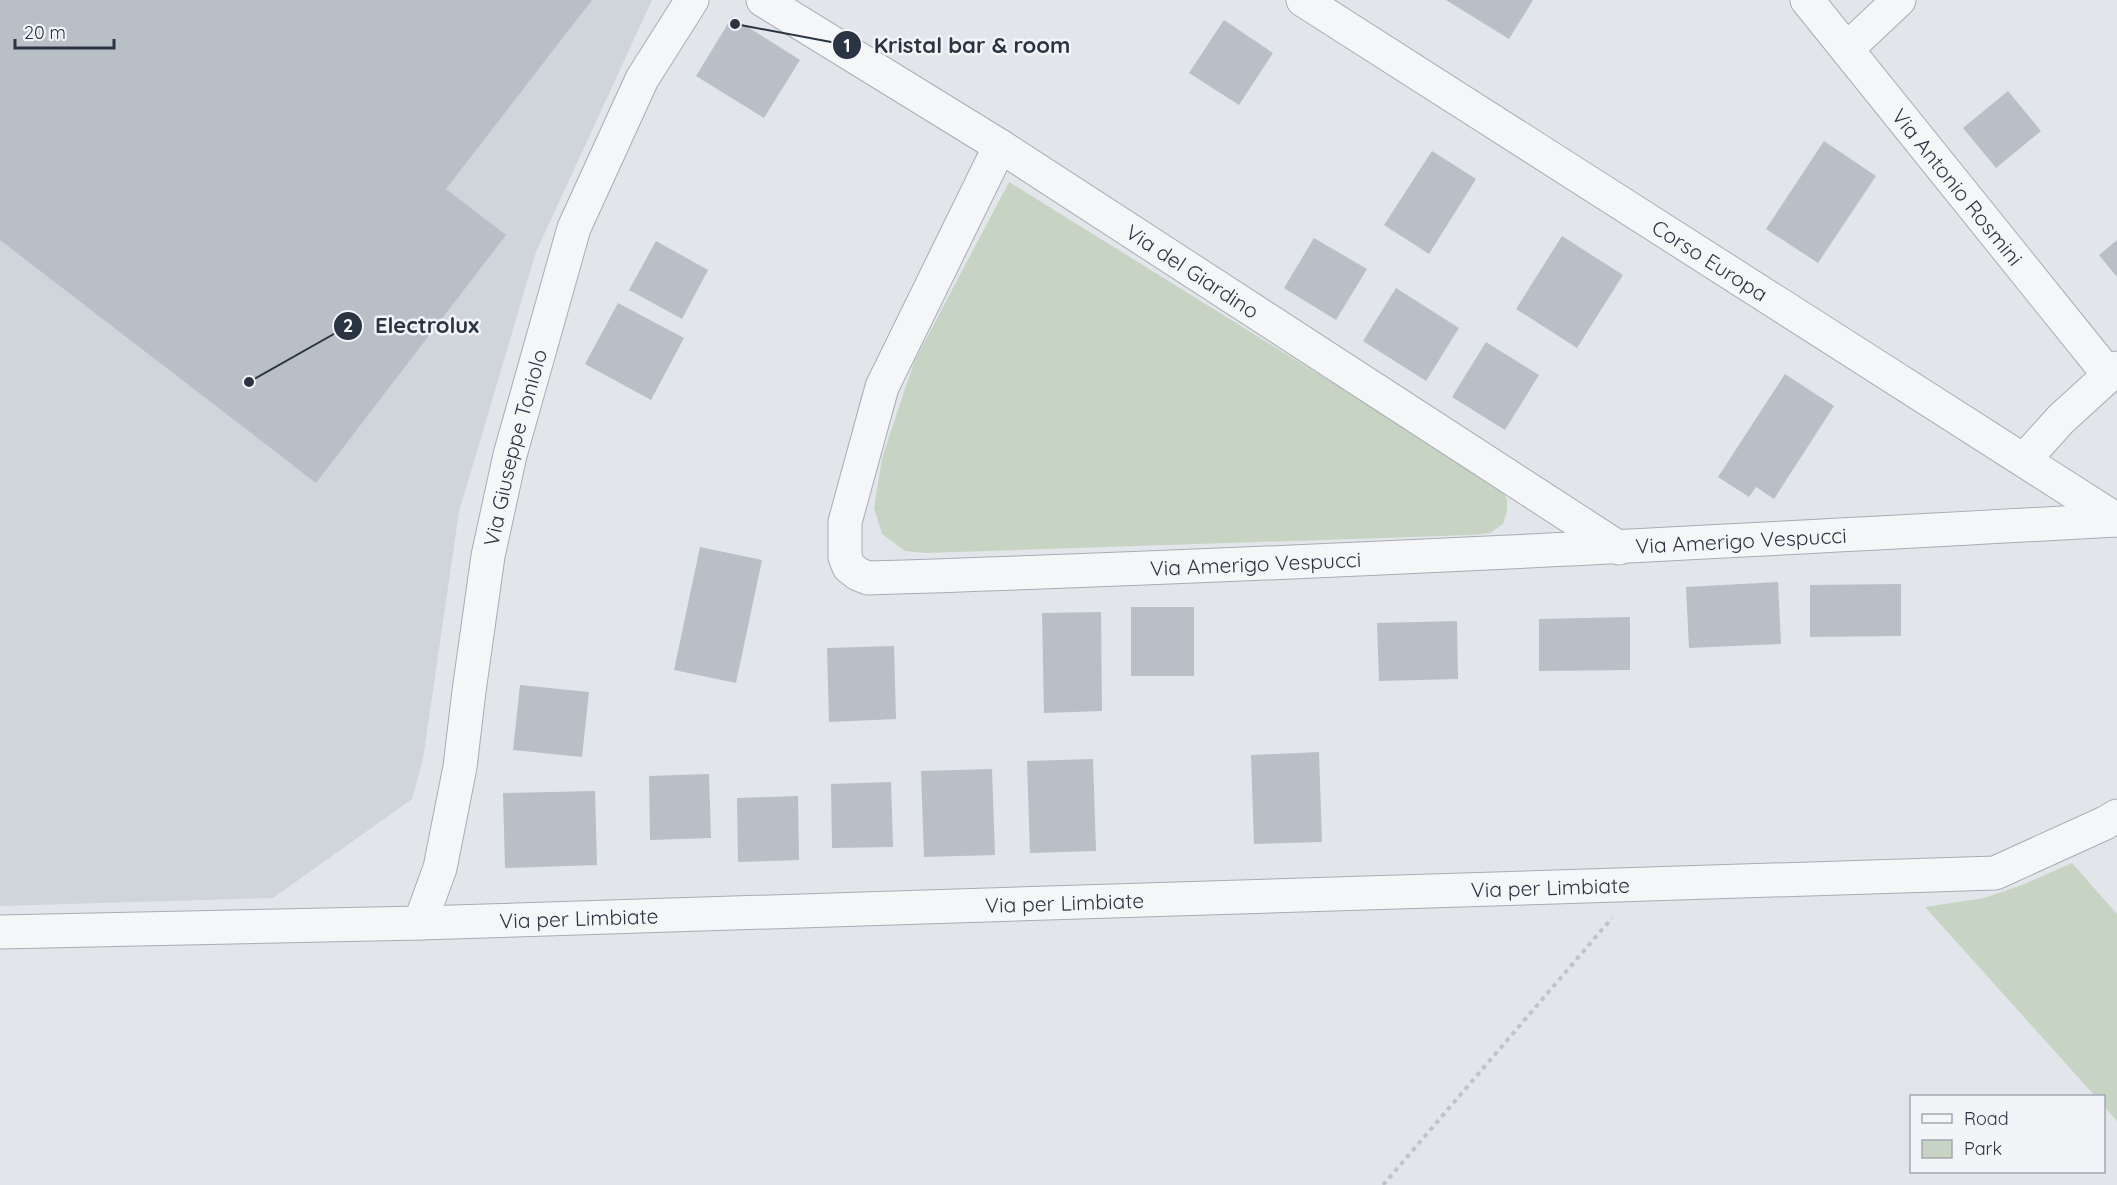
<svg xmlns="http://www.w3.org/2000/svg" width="2117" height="1185" viewBox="0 0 2117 1185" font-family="Quicksand,sans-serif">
<rect width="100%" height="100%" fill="#e2e6ea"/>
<path fill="#d0d5dc" d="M0,0H652L536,252L459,512L423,759L412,799L273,898L0,906Z"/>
<g fill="#c8d4c3">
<path d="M1009,182L1499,486L1507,499V511L1503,524L1490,533L1472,535L926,553L905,551L882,534L874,508L882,458L914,362Z"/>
<path d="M2072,863L2117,914V1121L2104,1106V1096H2095L1925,907L1984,898L2022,885Z"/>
</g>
<g fill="#b9bfc7">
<path d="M0,0H592L446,189L506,235L316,483L0,240Z"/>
<path d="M1446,0H1533L1509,39Z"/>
<path d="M732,17L800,60L764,118L696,76Z"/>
<path d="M1224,20L1273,53L1239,105L1189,73Z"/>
<path d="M2008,91L2041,131L1996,168L1963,128Z"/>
<path d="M1824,141L1876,176L1818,263L1766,229Z"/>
<path d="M1432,151L1476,179L1429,254L1384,225Z"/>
<path d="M1562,236L1623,275L1577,348L1516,309Z"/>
<path d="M1314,238L1367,269L1336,320L1284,288Z"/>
<path d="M2117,240V277L2099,255Z"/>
<path d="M656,241L708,270L682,319L629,290Z"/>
<path d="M1396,288L1459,328L1426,381L1363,341Z"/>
<path d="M618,303L684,338L651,400L585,364Z"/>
<path d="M1486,342L1539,375L1505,430L1452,397Z"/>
<path d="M1785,374L1834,406L1774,499L1756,487L1749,497L1718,477Z"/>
<path d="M700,547L762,560L736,683L674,670Z"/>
<path d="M1778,582L1781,644L1689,648L1686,587Z"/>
<path d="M1901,584V636L1810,637V585Z"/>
<rect x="1131" y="607" width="63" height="69"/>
<path d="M1101,612L1102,711L1044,713L1042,613Z"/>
<path d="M1630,617V670L1539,671V619Z"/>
<path d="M1457,621L1458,679L1379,681L1377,623Z"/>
<path d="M894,646L896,719L829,722L827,648Z"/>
<path d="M520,685L589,692L582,757L513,750Z"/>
<path d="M1319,752L1322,842L1254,844L1251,755Z"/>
<path d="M1093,759L1096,851L1030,853L1027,761Z"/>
<path d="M992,769L995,855L924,857L921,771Z"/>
<path d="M709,774L711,838L650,840L649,776Z"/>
<path d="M891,782L893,847L832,848L831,784Z"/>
<path d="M595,791L597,865L505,868L503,793Z"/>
<path d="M798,796L799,860L738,862L737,798Z"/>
</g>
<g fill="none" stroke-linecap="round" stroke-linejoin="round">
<defs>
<g id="street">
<path id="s1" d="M763,0L1000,146L1619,548"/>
<path id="s2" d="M1303,0L2117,520"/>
<path id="s3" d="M1807,0L2109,375"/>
<path d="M1848,48L1899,0"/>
<path id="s4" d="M1000,146L882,387L845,522V557L849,567L858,574L868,578C1285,565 1701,543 2117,520"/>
<path d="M2024,460L2061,419L2117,368"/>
<path id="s5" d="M420,923L440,868L460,767L469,691L488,556L510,455L574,228L642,79L692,0"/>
<path id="s6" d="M0,932L420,923L1995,873L2105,823L2117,816"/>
</g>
</defs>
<use href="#street" stroke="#a7adb4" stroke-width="35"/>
<path stroke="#c0c4c9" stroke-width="4" stroke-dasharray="4.5 4.5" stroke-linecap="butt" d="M1383,1185L1612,918"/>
<use href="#street" stroke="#f5f6f8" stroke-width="33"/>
</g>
<g text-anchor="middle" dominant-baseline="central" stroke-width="5" stroke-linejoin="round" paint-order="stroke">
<g font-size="21" fill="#2a3442" stroke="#f2f4f8">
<text stroke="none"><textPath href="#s3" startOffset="240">Via Antonio Rosmini</textPath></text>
<text stroke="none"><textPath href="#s2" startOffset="483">Corso Europa</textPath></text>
<text stroke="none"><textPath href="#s1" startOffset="508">Via del Giardino</textPath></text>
<text stroke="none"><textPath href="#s5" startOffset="486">Via Giuseppe Toniolo</textPath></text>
<text stroke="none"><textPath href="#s4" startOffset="1350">Via Amerigo Vespucci</textPath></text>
<text stroke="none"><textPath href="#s4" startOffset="864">Via Amerigo Vespucci</textPath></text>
<text stroke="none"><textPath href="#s6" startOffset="1551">Via per Limbiate</textPath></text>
<text stroke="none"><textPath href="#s6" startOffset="1065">Via per Limbiate</textPath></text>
<text stroke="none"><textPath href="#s6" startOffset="579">Via per Limbiate</textPath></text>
</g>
</g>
<path fill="none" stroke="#2a3442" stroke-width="2" d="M735 24L847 45M249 382L348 326"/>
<g fill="#2a3442" stroke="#f2f4f8" stroke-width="2">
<circle cx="735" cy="24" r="6"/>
<circle cx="249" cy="382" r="6"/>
<circle cx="847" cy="45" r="15"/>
<circle cx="348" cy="326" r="15"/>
</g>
<g font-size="18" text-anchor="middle" font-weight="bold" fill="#fff">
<text x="847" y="52">1</text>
<text x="348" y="332">2</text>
</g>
<g font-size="22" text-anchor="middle" font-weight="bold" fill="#2a3442" stroke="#f2f4f8" stroke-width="5" stroke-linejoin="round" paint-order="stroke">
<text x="972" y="53">Kristal bar &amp; room</text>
<text x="427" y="333">Electrolux</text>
</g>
<rect x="1910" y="1095" width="195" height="78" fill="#f2f4f8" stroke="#a2a7af" stroke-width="1.5"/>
<rect x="1922" y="1114" width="30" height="9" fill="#f5f6f8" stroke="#a2a7af" stroke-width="1.5"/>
<text x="1964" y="1125" font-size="18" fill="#2a3442">Road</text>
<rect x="1922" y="1140" width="30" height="18" fill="#c8d4c3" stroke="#a2a7af" stroke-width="1.5"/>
<text x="1964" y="1155" font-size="18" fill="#2a3442">Park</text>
<path d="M15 39v9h99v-9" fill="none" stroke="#2a3442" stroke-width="3"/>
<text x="24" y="39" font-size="18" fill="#2a3442" stroke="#f2f4f8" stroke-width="4.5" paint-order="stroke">20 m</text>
</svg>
